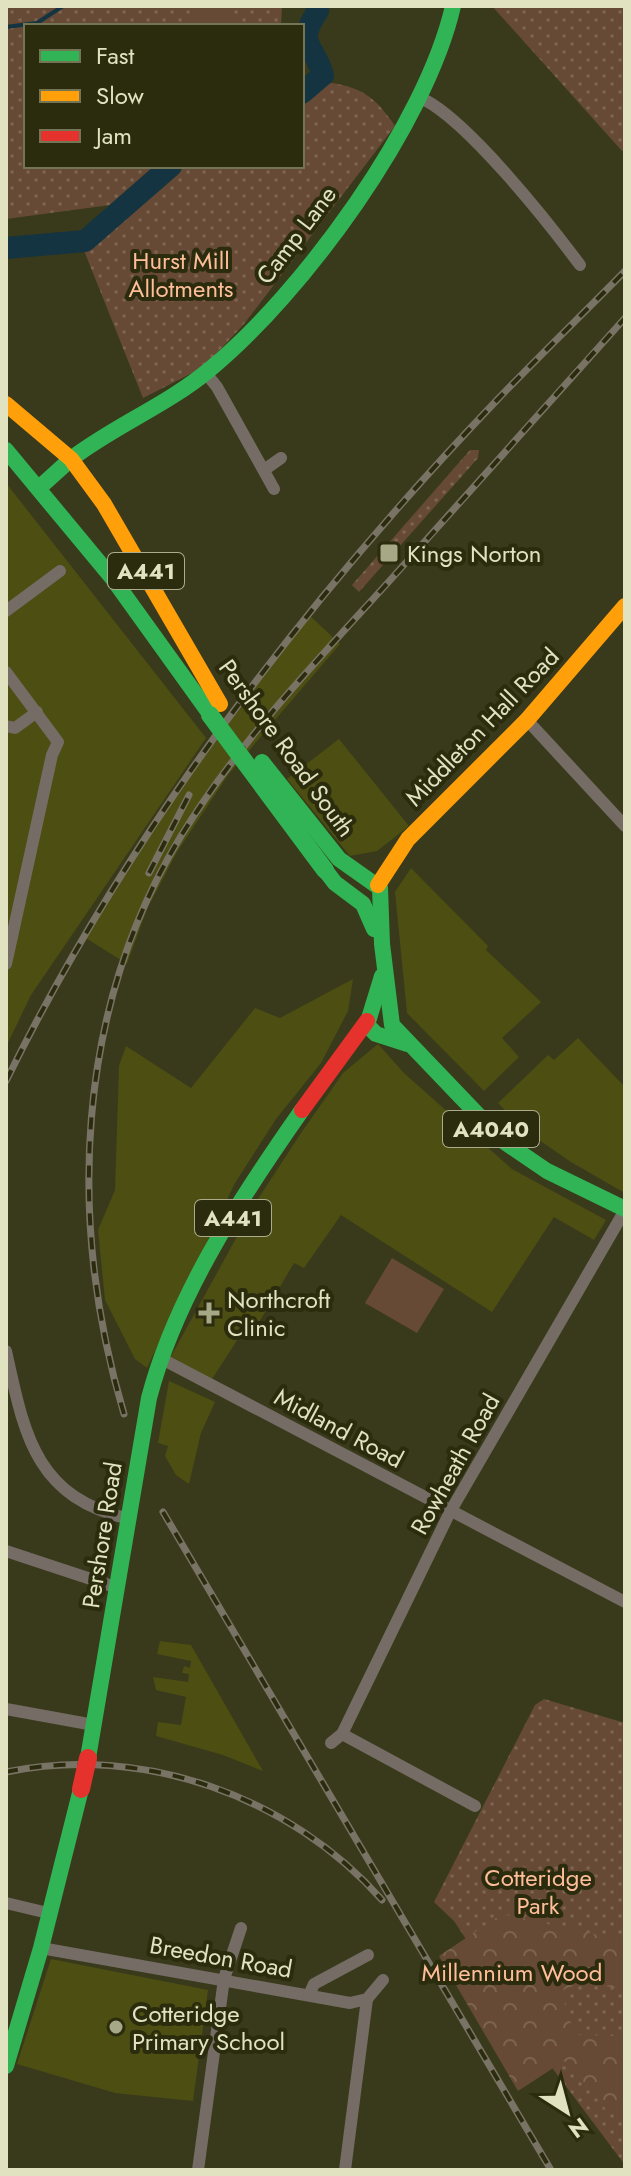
<svg xmlns="http://www.w3.org/2000/svg" width="631" height="2176" viewBox="0 0 631 2176" font-family="Jost,sans-serif">
<defs>
<pattern id="green-dots" width="8" height="8" patternUnits="userSpaceOnUse" patternTransform="scale(2)"><rect width="8" height="8" fill="#664a35"/><path d="M2 2h.1M6 6h.1" fill="none" stroke="#7c6450" stroke-width="1.8" stroke-linecap="round"/></pattern>
<pattern id="forest-crowns" width="20" height="18" patternUnits="userSpaceOnUse" patternTransform="scale(2)"><rect width="20" height="18" fill="#664a35"/><path d="M2 6a3 3 0 1 1 6 0M12 15a3 3 0 1 1 6 0" fill="none" stroke="#7c6450"/></pattern>
</defs>
<rect width="100%" height="100%" fill="#393a1b"/>
<g fill="#4d4e12">
<path d="M6,483L206,738L31,995L6,1047Z"/>
<path d="M307,613L340,644L228,775L177,852L147,909L127,964L81,935L243,697Z"/>
<path d="M339,739L409,826L377,851L350,856L287,779Z"/>
<path d="M411,868L488,946L486,950L541,1002L502,1038L519,1057L484,1091L407,1013L395,892Z"/>
<path d="M353,979L348,1011L321,1063L276,1119L235,1183L147,1368L135,1359L105,1300L98,1230L115,1190L119,1066L126,1046L191,1088L255,1008L280,1018Z"/>
<path d="M578,1038L625,1087L623,1192L571,1162L526,1131L498,1103L548,1055L554,1060Z"/>
<path d="M378,1044L404,1073L512,1169L606,1220L594,1240L554,1217L492,1312L341,1215L304,1268L294,1263L258,1324L249,1322L212,1379L169,1360L256,1202L301,1133L343,1073Z"/>
<path d="M169,1381L215,1402L201,1433L189,1484L176,1475L165,1456L168,1446L158,1443Z"/>
<path d="M160,1641L191,1645L263,1771L223,1755L156,1736L158,1722L181,1725L186,1697L156,1690L153,1677L188,1682L189,1674L182,1673L184,1666L190,1668L191,1661L157,1654Z"/>
<path d="M51,1959L208,1990L193,2101L115,2093L17,2064Z"/>
</g>
<g fill="url(#green-dots)">
<path d="M6,6H282L281,24L26,26V166H154L110,205L6,219Z"/>
<path d="M492,6H625V149L622,151Z"/>
<path d="M324,82C360,86 375,96 395,126L244,324L204,367L143,398L83,248L117,224L180,166H302C302,135 291,95 324,82Z"/>
<path d="M470,450H479L478,458L359,592L352,585Z"/>
<path d="M544,1699L625,1723V2165L544,2057L454,1921L434,1902L535,1705Z"/>
</g>
<path fill="url(#forest-crowns)" d="M502,1914L625,1941V1989L585,1983L563,1989L566,2014L578,2035L625,2036V2108L610,2114L564,2061L518,2091L439,1956Z"/>
<g fill="#664a35">
<path d="M199,6H218L242,26H184Z"/>
<path d="M392,1258L444,1289L417,1333L365,1303Z"/>
</g>
<g fill="none" stroke-linecap="round" stroke-linejoin="round">
<path stroke="#133440" stroke-width="4" d="M6,27L37,23L63,6"/>
<g stroke="#133440" stroke-width="22">
<path d="M302,93L323,75C314,44 295,44 318,11L316,6"/>
<path d="M6,248L85,241L171,166"/>
</g>
<g stroke="#756c65" stroke-width="12">
<path d="M423,99C468,121 548,222 580,265"/>
<path d="M205,372L217,387L274,489"/>
<path d="M264,470L281,458"/>
<path d="M6,611L60,571"/>
<path d="M6,672L58,742L52,755L6,964"/>
<path d="M527,720L625,826"/>
<path d="M6,726L15,728L37,712"/>
<path d="M6,1351C24,1432 34,1498 130,1519"/>
<path d="M160,1358L625,1602"/>
<path d="M6,1551L118,1588"/>
<path d="M6,1709L94,1725"/>
<path d="M342,1734L475,1806"/>
<path d="M331,1743L342,1734L450,1512L625,1210"/>
<path d="M6,1903L48,1913"/>
<path d="M41,1948L350,2003L367,1999L383,1980"/>
<path d="M309,1995L314,1984L368,1955"/>
<path d="M198,2170L224,1979L241,1928"/>
<path d="M345,2170L367,1999"/>
</g>
<g stroke="#30b455" stroke-width="16">
<path d="M6,450L113,579L210,714"/>
<path d="M71,459C114,426 167,405 209,370C303,293 426,124 453,6"/>
<path d="M40,487L71,459"/>
<path d="M262,762L339,859L380,888L382,944L392,1025L503,1141L547,1171L625,1209"/>
<path d="M325,870L335,883L363,904L374,929"/>
<path d="M382,976L367,1025L376,1034L407,1044"/>
<path d="M88,1758L149,1398C176,1295 241,1197 302,1110"/>
<path d="M6,2066L41,1948L81,1789"/>
</g>
<g stroke="#ff9f0a" stroke-width="16">
<path d="M6,404L71,459L104,504L220,704"/>
<path d="M378,885L408,839L527,720L625,606"/>
</g>
<path stroke="#e5322d" stroke-width="16" d="M302,1110L367,1021"/>
<defs>
<g id="rail">
<path d="M149,873L189,795"/>
<path d="M6,1081C129,831 305,601 497,400C539,356 583,314 625,271"/>
<path d="M124,1414C67,1222 75,1010 181,836C240,740 318,660 393,577C471,491 547,404 625,318"/>
<path d="M163,1512L551,2170"/>
<path d="M6,1772C143,1744 290,1796 382,1900"/>
</g>
</defs>
<use href="#rail" stroke="#797366" stroke-width="7"/>
<use href="#rail" stroke="#2b2c0e" stroke-width="4" stroke-dasharray="12" stroke-linecap="butt"/>
<path stroke="#30b455" stroke-width="18" d="M210,715L325,870"/>
<path stroke="#e5322d" stroke-width="18" d="M81,1789L88,1758"/>
</g>
<g fill="#a6a886" stroke="#2b2c0e" stroke-width="3">
<rect x="379" y="543" width="20" height="20" rx="4"/>
<path d="M205 1301h8v8h8v8h-8v8h-8v-8h-8v-8h8z"/>
<circle cx="116" cy="2027" r="8"/>
</g>
<g text-anchor="middle" dominant-baseline="central" stroke-width="8" stroke-linejoin="round" paint-order="stroke">
<g fill="#2b2c0e" stroke="#aaac8b" stroke-width="2">
<rect x="108" y="553" width="76" height="36" rx="6"/>
<rect x="443" y="1111" width="96" height="36" rx="6"/>
<rect x="195" y="1200" width="76" height="36" rx="6"/>
</g>
<g font-size="22" font-weight="bold" fill="#e1e3c0">
<text x="146" y="571">A441</text>
<text x="491" y="1129">A4040</text>
<text x="233" y="1218">A441</text>
</g>
<g font-size="24" fill="#e1e3c0" stroke="#2b2c0e">
<text transform="translate(296 235) rotate(-53)">Camp Lane</text>
<text transform="translate(482 727) rotate(-46)">Middleton Hall Road</text>
<text transform="translate(287 748) rotate(54)">Pershore Road South</text>
<text transform="translate(339 1428) rotate(28)">Midland Road</text>
<text transform="translate(455 1464) rotate(-61)">Rowheath Road</text>
<text transform="translate(102 1535) rotate(-81)">Pershore Road</text>
<text transform="translate(221 1957) rotate(10)">Breedon Road</text>
</g>
<g font-size="24" fill="#ffbe99" stroke="#2b2c0e">
<text x="181" y="260">Hurst Mill<tspan x="181" dy="28">Allotments</tspan></text>
<text x="538" y="1877">Cotteridge<tspan x="538" dy="28">Park</tspan></text>
<text x="512" y="1972">Millennium Wood</text>
</g>
<g font-size="24" fill="#e1e3c0" stroke="#2b2c0e" text-anchor="start">
<text x="407" y="553">Kings Norton</text>
<text x="227" y="1299">Northcroft<tspan x="227" dy="28">Clinic</tspan></text>
<text x="132" y="2013">Cotteridge<tspan x="132" dy="28">Primary School</tspan></text>
</g>
</g>
<rect width="631" height="2176" fill="none" stroke="#e1e3c0" stroke-width="16"/>
<rect x="24" y="24" width="280" height="144" fill="#2b2c0e" stroke="#747555" stroke-width="2"/>
<rect x="40" y="50" width="40" height="12" fill="#30b455" stroke="#747555" stroke-width="2"/>
<text x="96" y="64" font-size="24" fill="#e1e3c0">Fast</text>
<rect x="40" y="90" width="40" height="12" fill="#ff9f0a" stroke="#747555" stroke-width="2"/>
<text x="96" y="104" font-size="24" fill="#e1e3c0">Slow</text>
<rect x="40" y="130" width="40" height="12" fill="#e5322d" stroke="#747555" stroke-width="2"/>
<text x="96" y="144" font-size="24" fill="#e1e3c0">Jam</text>
<g transform="translate(567 2112) rotate(144)" stroke="#2b2c0e" stroke-width="6" paint-order="stroke">
<path d="M0-6L14 30L0 20L-14 30Z" fill="#e1e3c0"/>
<text y="-12" font-size="22" font-weight="bold" text-anchor="middle" fill="#e1e3c0">N</text>
</g>
</svg>
